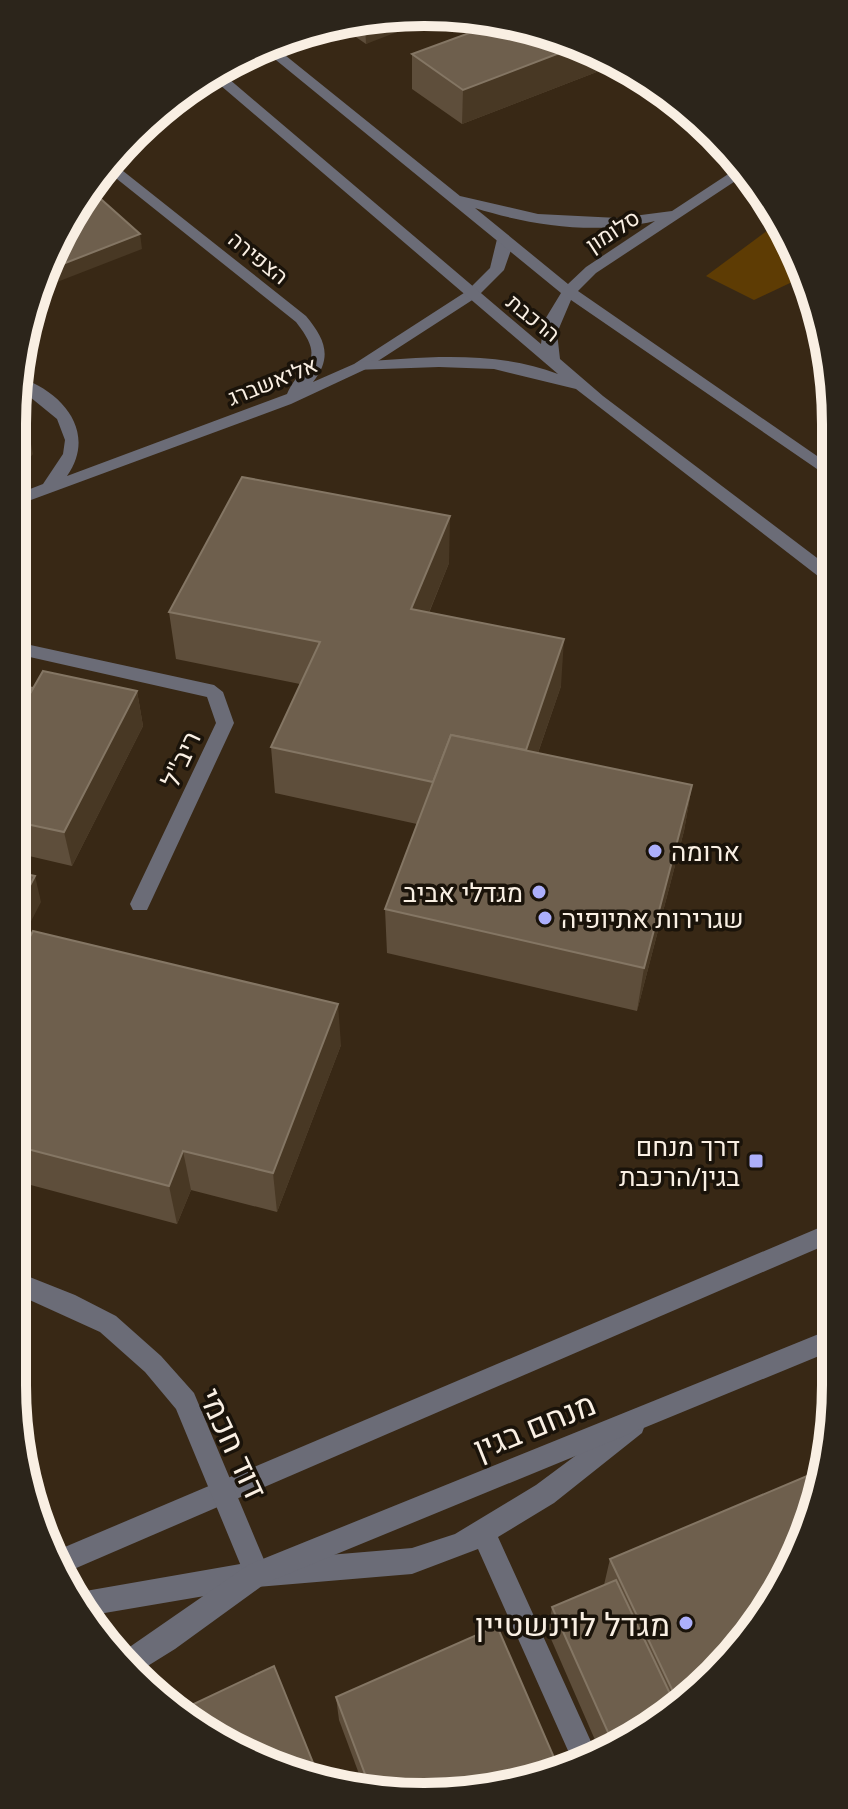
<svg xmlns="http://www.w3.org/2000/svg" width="848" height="1809" viewBox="0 0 848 1809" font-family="'Noto Sans',Heebo,sans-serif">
<rect width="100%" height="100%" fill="#382815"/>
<path fill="#5e3c04" d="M779,222L807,275L754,300L706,276Z"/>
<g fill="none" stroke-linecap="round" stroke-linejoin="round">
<g fill="#6b6c77" fill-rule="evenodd">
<path d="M835,1221V1241L67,1572L64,1573L53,1552Z"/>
<path d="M633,1413L642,1417L645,1425L642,1433L554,1503L498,1537L598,1757L574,1764L478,1549L412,1574L257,1587L87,1616L74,1593L257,1561L412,1548L455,1534L536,1485Z"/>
</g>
<g fill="#6b6c77" fill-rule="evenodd">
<path d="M113,163L306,316C325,339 333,357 313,382L354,364L467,291L490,268L498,235H508L511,250L504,270L477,297L364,370L291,404L12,507V496L43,484L63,454L65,440L57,419L19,388L21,378C64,393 97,433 67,476L287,394C301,362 329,364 296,322L107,171Z"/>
<path d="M12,641L214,685L223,692L234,723L147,910H133L130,904L216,723L207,697L12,653Z"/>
<path d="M12,1270L75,1295L116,1316L161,1356L194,1393L270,1574L266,1583L257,1587L248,1583L176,1409L145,1372L100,1332L12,1292Z"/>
</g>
<g fill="#6b6c77" fill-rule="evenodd">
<path d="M270,43L460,196L538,214L618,218L672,211L742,165L749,172L596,273L578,291L833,467V480L571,300L557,333L560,359L603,396L833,570V585L827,583L576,389L494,369L439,367L354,370L351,367L359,362C424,357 496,350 558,374L213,79L222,73L541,344L544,321L561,293L260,47ZM475,208C532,226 597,235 655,221L586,267L568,284Z"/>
<path d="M836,1327V1349L266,1583L175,1649L138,1672L118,1655L248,1565Z"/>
</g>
</g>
<g fill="#5e4e3b">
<path d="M424,12L366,44L343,28Z"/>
<path d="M449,17L582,44L608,58L607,68L462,124L412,89V54L470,33L449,19Z"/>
<path d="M449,563L429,613L561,686L538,753L692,785L684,831L637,1011L387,953L385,909L417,824L275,793L271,747L300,684L176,659L169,612Z"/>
<path d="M12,684L33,688L137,691L143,726L72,866L12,852Z"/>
<path d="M12,971L341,1045L277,1212L191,1190L177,1224L12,1180Z"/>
<path d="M610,1559L733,1657L607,1754L602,1756L548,1632L552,1607L604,1585Z"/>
<path d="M336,1697L478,1793L365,1790L339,1720Z"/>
</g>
<g fill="#483824">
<path d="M424,12L441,15L366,44L365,24Z"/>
<path d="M583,44L608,58L607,68L462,124L463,90Z"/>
<path d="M140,234L142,249L39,289L42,272Z"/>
<path d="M24,408L33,454L19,472L12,475V424Z"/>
<path d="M450,516L449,563L411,656V609Z"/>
<path d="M564,639L561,686L523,796L526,750Z"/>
<path d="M137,691L143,726L72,866L64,832Z"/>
<path d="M692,785L684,831L637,1011L644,968Z"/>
<path d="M35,876L41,902L12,958V920Z"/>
<path d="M338,1004L341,1045L277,1212L273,1173Z"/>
<path d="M183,1151L191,1190L177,1224L169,1186Z"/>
</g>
<g fill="#6e5f4d" stroke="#847664" stroke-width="2">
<path d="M474,22L491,25L483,28Z"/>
<path d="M491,25L582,44H583L463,90L412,54Z"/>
<path d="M93,192L140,234L42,272L44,266Z"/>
<path d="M18,395L24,408L12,423Z"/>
<path d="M242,477L450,516L411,609L564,639L526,750L451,735L433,782L271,747L320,642L169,612Z"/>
<path d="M43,671L137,691L64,832L12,821V725Z"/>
<path d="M12,684L33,688L12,725Z"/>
<path d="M451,735L692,785L644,968L385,909Z"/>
<path d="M12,871L35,876L12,920Z"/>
<path d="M33,931L338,1004L273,1173L183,1151L169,1186L12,1145V971Z"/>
<path d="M819,1471L804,1543L733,1657L677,1700L610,1559Z"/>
<path d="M616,1580L674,1702L615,1748L552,1607Z"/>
<path d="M497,1626L559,1769L478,1793L371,1790L336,1697Z"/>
<path d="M274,1666L320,1780L218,1742L181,1710Z"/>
</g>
<g fill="#acaffb" stroke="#1a130a" stroke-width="3">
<circle cx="655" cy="851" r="8"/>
<circle cx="539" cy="892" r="8"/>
<circle cx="545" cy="918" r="8"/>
<rect x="748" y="1153" width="16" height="16" rx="4"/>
<circle cx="686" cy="1623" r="8"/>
</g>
<g text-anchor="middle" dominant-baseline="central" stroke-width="7" stroke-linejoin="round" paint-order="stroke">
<g font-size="22" fill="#f9efe3" stroke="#1a130a">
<text transform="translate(612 230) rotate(-33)">סלומון</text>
<text transform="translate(259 257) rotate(39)">הצפירה</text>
<text transform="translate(534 317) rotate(39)">הרכבת</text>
<text transform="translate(272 380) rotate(-22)">אליאשברג</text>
</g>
<g font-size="26" fill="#f9efe3" stroke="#1a130a">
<text transform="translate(180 759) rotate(-65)">ריב"ל</text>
</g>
<g font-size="26" fill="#f9efe3" stroke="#1a130a" text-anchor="start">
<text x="671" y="851">ארומה</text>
<text x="523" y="892" text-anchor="end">מגדלי אביב</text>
<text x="561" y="918">שגרירות אתיופיה</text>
<text x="740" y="1146" text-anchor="end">דרך מנחם<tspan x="740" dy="30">בגין/הרכבת</tspan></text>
</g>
<g font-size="32" fill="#f9efe3" stroke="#1a130a">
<text transform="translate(534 1425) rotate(-22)">מנחם בגין</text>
<text transform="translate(234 1443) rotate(65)">דוד חכמי</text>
</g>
<g font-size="32" fill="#f9efe3" stroke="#1a130a" text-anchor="end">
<text x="670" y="1623">מגדל לוינשטיין</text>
</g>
</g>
<path d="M0 0H848V1809H0ZM424 26H424A398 398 0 0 1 822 424V1385A398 398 0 0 1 424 1783H424A398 398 0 0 1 26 1385V424A398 398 0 0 1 424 26Z" fill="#2c251b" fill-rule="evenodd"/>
<path fill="none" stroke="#f9efe3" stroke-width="10" d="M424 26H424A398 398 0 0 1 822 424V1385A398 398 0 0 1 424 1783H424A398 398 0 0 1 26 1385V424A398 398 0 0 1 424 26Z"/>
</svg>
